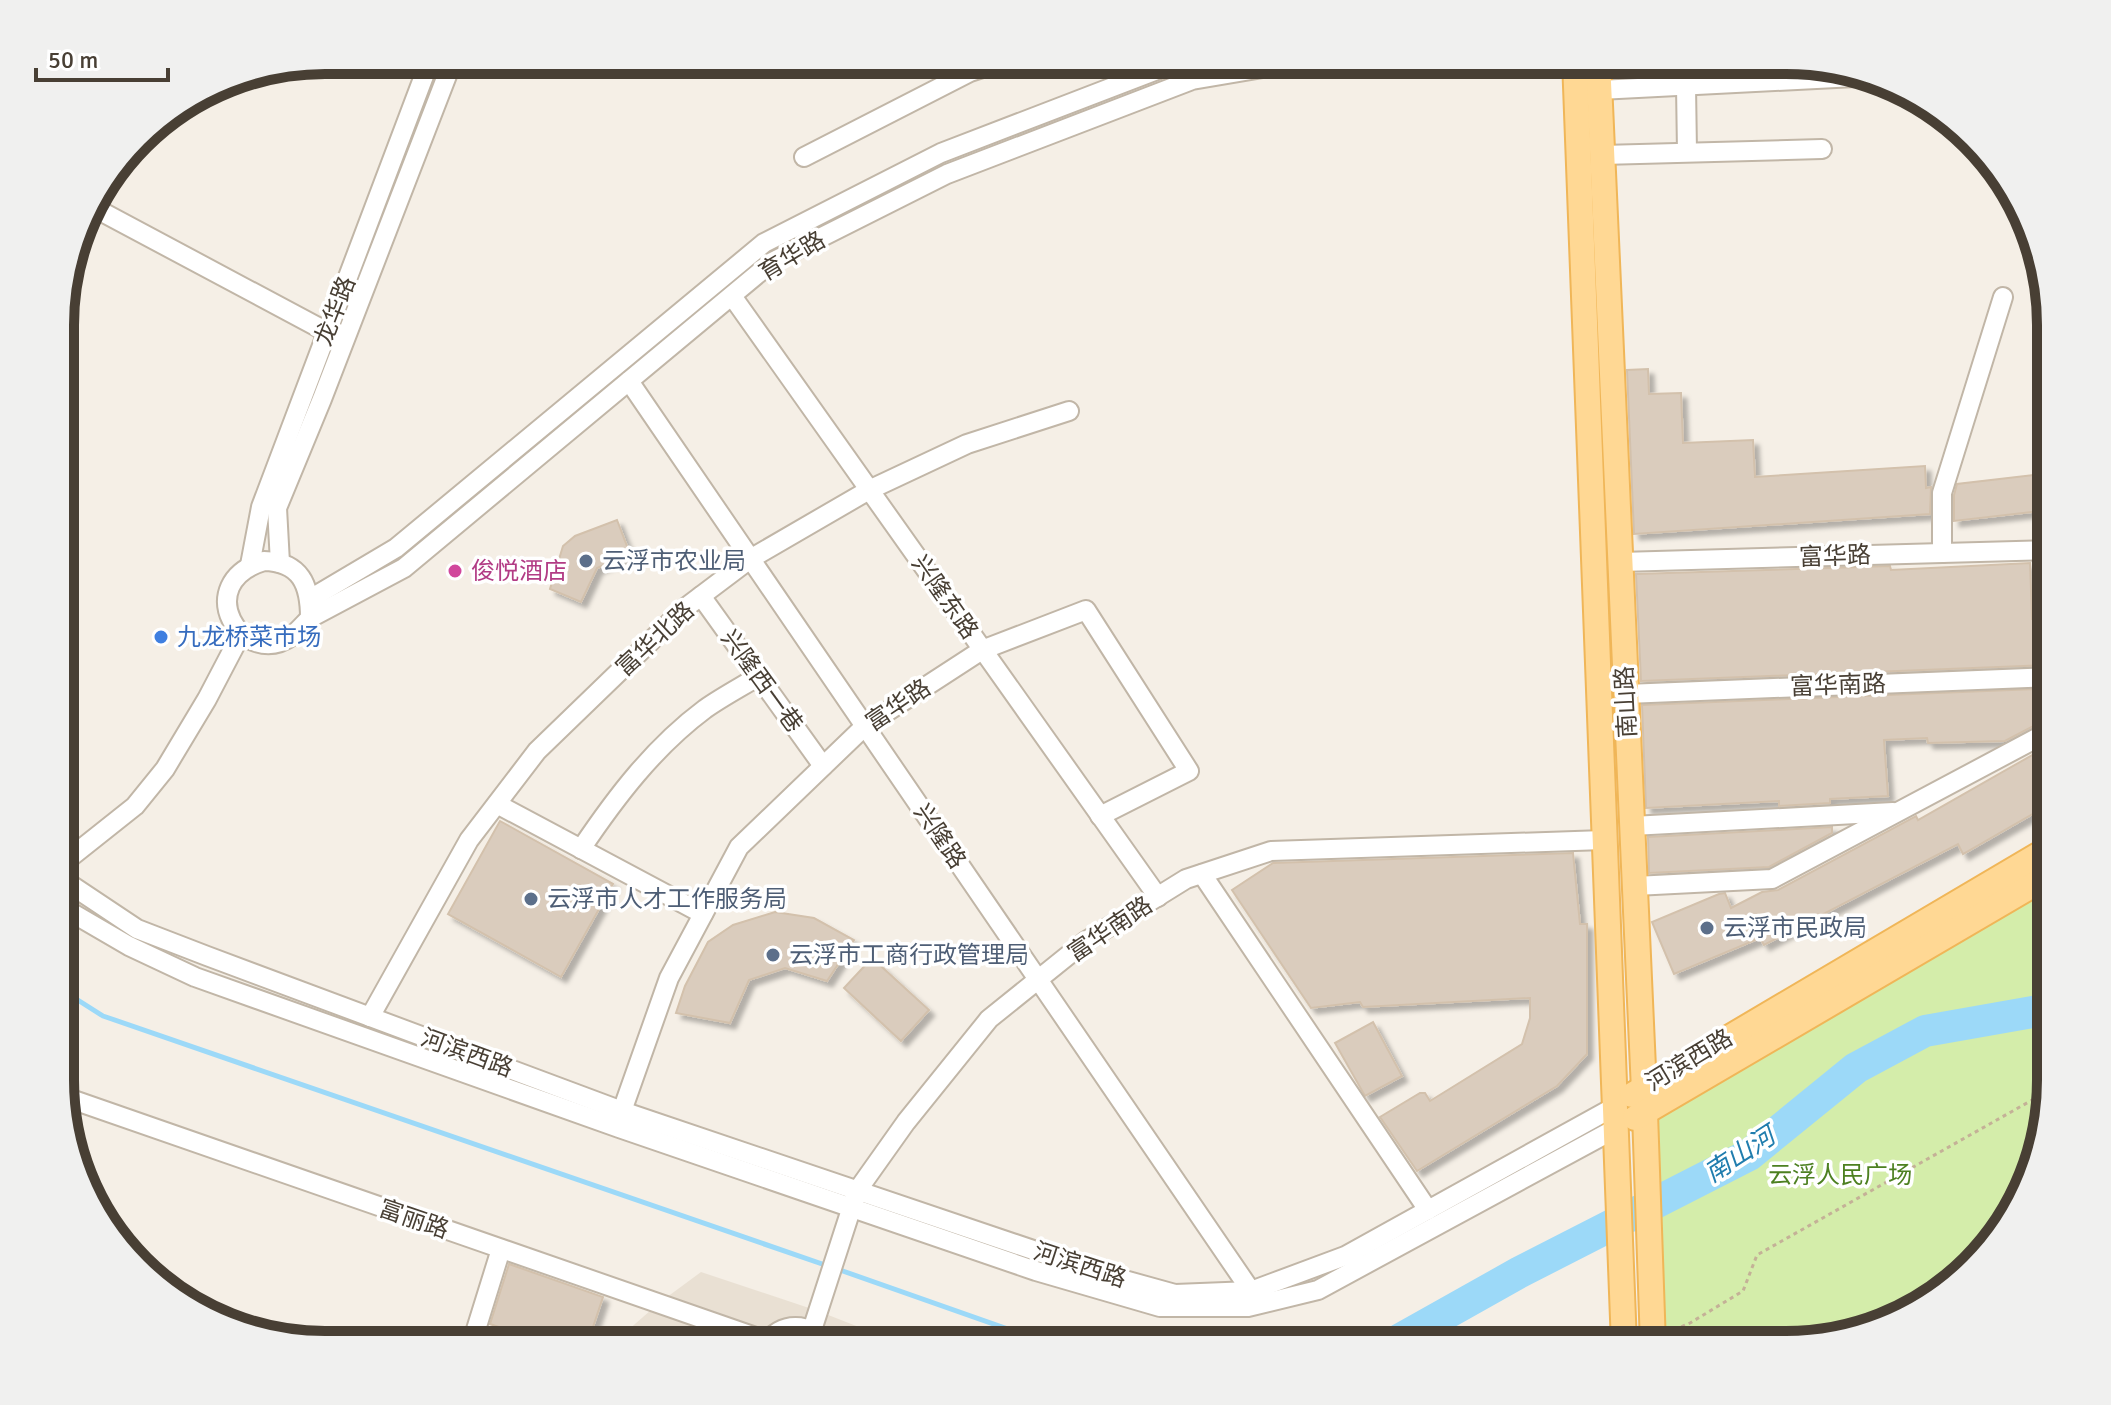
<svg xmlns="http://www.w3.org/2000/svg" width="2111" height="1405" viewBox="0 0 2111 1405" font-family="Signika,'Noto Sans SC',sans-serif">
<defs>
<filter id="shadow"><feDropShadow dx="5.5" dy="5.5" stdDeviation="2" flood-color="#0004"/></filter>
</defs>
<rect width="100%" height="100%" fill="#f5efe6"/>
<path fill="#e9e0d3" d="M701,1272L818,1311L905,1345H611L659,1303Z"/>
<path fill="#d4edaa" d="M2050,875V1097L2006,1227L1918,1310L1803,1344L1653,1345L1645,1113Z"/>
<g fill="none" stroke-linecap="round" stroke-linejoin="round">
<g stroke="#9cd9f8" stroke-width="5">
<path d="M62,990L103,1016L828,1266"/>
<path d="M837,1269L1053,1345"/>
</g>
<path stroke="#9cd9f8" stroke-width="32" d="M1390,1345L1520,1272L1749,1155L1856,1068L1925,1031L2050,1009"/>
</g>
<g fill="#daccbd" stroke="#d3c1ac" stroke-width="2" filter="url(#shadow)">
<path d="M1648,369L1649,394L1681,393L1683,443L1753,440L1755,477L1925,466L1926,488L1931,487L1930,514L1634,534L1627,370Z"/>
<path d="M2050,473V510L1954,521V495L1957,484Z"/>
<path d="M617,520L630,554L597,568L581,602L550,589L563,546L575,536Z"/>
<path d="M2030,563L2032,619L2050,618V665L1641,681L1636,574L1890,566L1891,570Z"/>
<path d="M2038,689L2039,723L2005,741L1928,743L1927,738L1884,740L1888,796L1830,799V803L1779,806V801L1646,808L1642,705Z"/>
<path d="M2050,745V804L1963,854L1958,844L1764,945L1760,938L1674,974L1652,922L1719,894L1725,893L1731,908L1762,892L1778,890L1916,816L1918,820Z"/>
<path d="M500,821L613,884L561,977L448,914Z"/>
<path d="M1832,827V833L1769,867L1649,873L1648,837Z"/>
<path d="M1573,853L1580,924H1587V1054L1557,1086L1417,1171L1380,1117L1420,1093H1425L1430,1101L1522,1044L1530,1018V998L1363,1007L1360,1002L1311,1008L1232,890L1273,863Z"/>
<path d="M775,912L814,918L854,940L827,981L785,968L749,980L730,1023L676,1013L685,986L708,942L733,925Z"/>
<path d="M872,958L929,1010L901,1041L844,988Z"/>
<path d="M1373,1022L1402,1076L1365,1096L1335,1043Z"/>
<path d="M509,1264L603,1297L587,1345H551L490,1324Z"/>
</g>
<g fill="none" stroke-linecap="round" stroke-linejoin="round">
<defs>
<g id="minor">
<path d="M1686,86L1687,152"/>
<path d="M1599,90L1875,76"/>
<path d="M1602,155L1822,149"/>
<path d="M804,157L970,72L1007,60"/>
<path d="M89,205L327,332"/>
<path d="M732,296L1158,897"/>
<path d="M629,381L1251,1291"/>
<path d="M1942,553V493L2003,297"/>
<path d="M264,561C301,562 310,585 310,618C304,624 298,631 292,636C242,671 190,583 264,561Z"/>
<path d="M1620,562L2050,550"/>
<path d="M280,563L277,508L322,399L453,60"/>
<path d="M250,565L261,507L430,60"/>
<path d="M701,596L823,766"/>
<path d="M310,599L396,548L764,243L941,153L1183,60"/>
<path d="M310,618L404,568L772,262L947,174L1192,80L1309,60"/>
<path d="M1626,694L2050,677"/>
<path d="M497,804L703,914"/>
<path d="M1632,826L1893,812"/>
<path d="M581,849C616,797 654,747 705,709C722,697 741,687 759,676"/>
<path d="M62,864L135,806L165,769L207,699L241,634"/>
<path d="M1202,874L1428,1210"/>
<path d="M62,879L137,929L207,956L622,1111L1110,1276L1175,1294L1251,1291L1345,1256L1614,1107"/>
<path d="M1635,886L1772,879L2050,731"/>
<path d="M62,907L129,946L195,977L619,1128L1036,1271L1160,1307H1248L1318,1290L1615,1129"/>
<path d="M370,1017L469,840L537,751L685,608L750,559L869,490L967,444L1069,411"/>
<path d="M62,1096L767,1341"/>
<path d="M622,1111L669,978L739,847L865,726L982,650L1086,610L1189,771L1100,816"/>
<path d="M812,1330L857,1191L906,1122L989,1019L1086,941L1186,879L1271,851L1604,840"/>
<path d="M478,1345L474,1336L501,1249"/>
<path d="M765,1345C779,1321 812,1321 826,1345"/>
</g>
<g id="major">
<path d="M1575,60L1624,1345"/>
<path d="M1598,60L1645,1113L1653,1345"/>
<path d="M1632,1095L2050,848"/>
<path d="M1635,1118L2050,875"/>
</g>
</defs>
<use href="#minor" stroke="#c1b6a7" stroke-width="22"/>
<use href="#major" stroke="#f0b658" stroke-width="28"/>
<path stroke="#c4b197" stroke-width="3" stroke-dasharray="4 4" stroke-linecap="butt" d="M1674,1330L1690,1323L1743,1291L1757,1255L2050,1090"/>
<use href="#minor" stroke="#fff" stroke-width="18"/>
<use href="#major" stroke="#ffd894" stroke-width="24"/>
</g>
<g fill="#5c6f8a" stroke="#fff" stroke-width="3">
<circle cx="586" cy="561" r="8"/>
<circle cx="531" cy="899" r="8"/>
<circle cx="1707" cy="928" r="8"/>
<circle cx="773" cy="955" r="8"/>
</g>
<circle fill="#d1479c" stroke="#fff" stroke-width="3" cx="455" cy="571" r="8"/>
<circle fill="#3f7fe0" stroke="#fff" stroke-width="3" cx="161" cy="637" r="8"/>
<g text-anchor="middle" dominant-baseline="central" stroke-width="7" stroke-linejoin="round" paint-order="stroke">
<g font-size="24" fill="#483f34" stroke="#fff">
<text transform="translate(792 256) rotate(-31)">育华路</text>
<text transform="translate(335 311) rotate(-69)">龙华路</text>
<text transform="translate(1835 556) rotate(-2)">富华路</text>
<text transform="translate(945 597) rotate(55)">兴隆东路</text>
<text transform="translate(655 639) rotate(-43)">富华北路</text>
<text transform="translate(762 681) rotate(54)">兴隆西一巷</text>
<text transform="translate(1838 685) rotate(-2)">富华南路</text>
<text transform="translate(1626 702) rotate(-93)">南山路</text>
<text transform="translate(898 705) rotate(-34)">富华路</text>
<text transform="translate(940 836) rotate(56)">兴隆路</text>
<text transform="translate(1110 929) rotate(-34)">富华南路</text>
<text transform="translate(467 1053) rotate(20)">河滨西路</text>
<text transform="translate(1689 1060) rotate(-31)">河滨西路</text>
<text transform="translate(414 1219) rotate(19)">富丽路</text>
<text transform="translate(1080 1265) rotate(18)">河滨西路</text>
</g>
<g font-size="24" fill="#4e5e75" stroke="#fff" text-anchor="start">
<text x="602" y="561">云浮市农业局</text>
<text x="547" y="899">云浮市人才工作服务局</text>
<text x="1723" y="928">云浮市民政局</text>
<text x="789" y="955">云浮市工商行政管理局</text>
</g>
<g font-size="24" fill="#b23c85" stroke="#fff" text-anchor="start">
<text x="471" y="571">俊悦酒店</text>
</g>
<g font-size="24" fill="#366cbe" stroke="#fff" text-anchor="start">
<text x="177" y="637">九龙桥菜市场</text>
</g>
<g font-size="24" fill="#4d8021" stroke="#fff">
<text x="1840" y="1175">云浮人民广场</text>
</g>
<g font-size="26" font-style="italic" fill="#207dae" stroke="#fff">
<text transform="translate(1740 1155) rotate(-33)">南山河</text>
</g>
</g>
<path d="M0 0H2111V1405H0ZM325 74H1786A251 251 0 0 1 2037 325V1080A251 251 0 0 1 1786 1331H325A251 251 0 0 1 74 1080V325A251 251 0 0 1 325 74Z" fill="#f0f0ef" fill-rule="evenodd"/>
<path fill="none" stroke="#483f34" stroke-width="10" d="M325 74H1786A251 251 0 0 1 2037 325V1080A251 251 0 0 1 1786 1331H325A251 251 0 0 1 74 1080V325A251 251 0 0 1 325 74Z"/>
<path d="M36 68v12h132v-12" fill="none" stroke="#483f34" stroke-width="4"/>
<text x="48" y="68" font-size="24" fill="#483f34" stroke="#ffffff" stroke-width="6" paint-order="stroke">50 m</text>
</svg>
